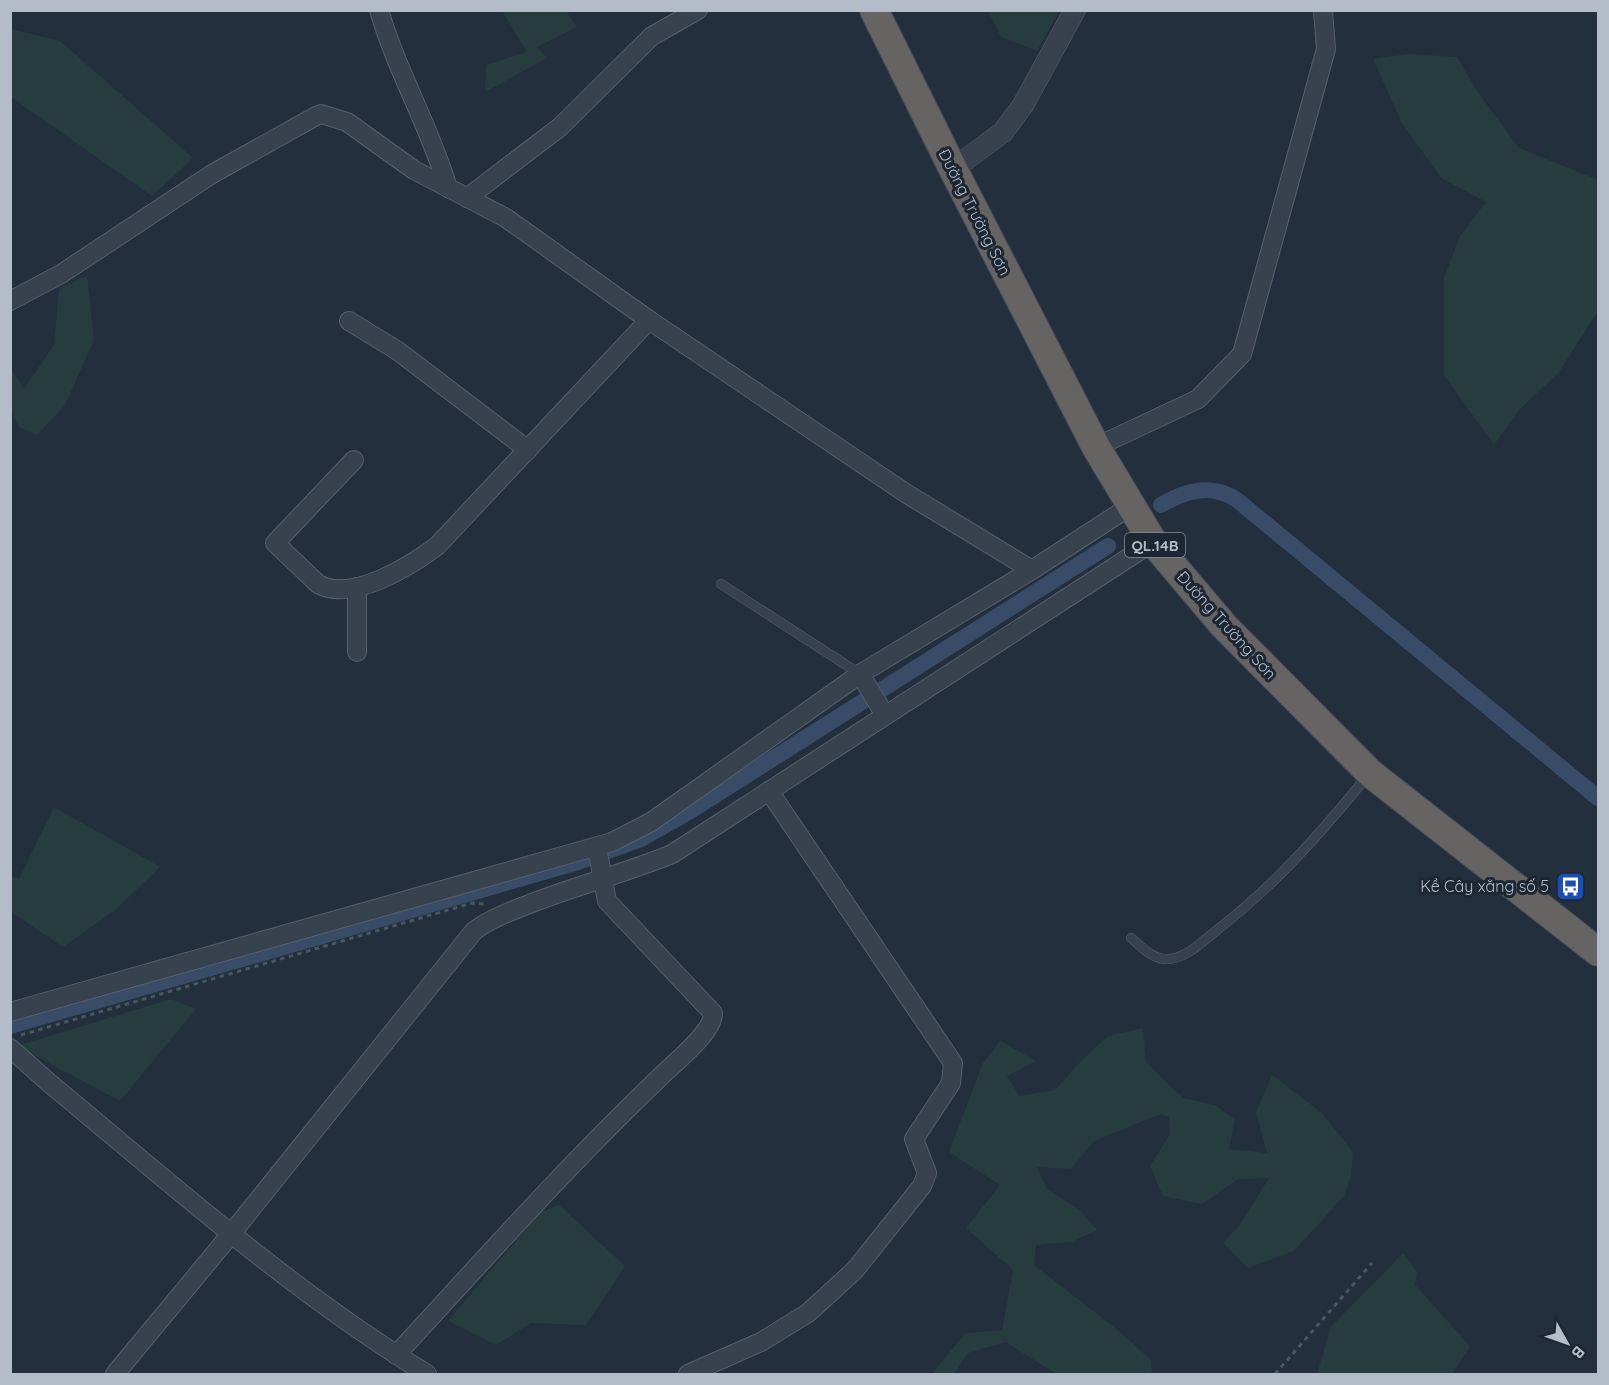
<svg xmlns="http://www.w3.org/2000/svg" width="1609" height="1385" viewBox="0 0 1609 1385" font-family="Quicksand,sans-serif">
<rect width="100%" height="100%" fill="#242f3e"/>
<g fill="#263c3f">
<path d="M502,11H566L577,27L537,47L547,58L485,92L486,65L527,52Z"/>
<path d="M988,11H1059L1037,51L1001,37Z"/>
<path d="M11,29L60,41L193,158L152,196L11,97Z"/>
<path d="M1408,54L1457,57L1479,94L1519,148L1598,180V311L1559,372L1520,409L1494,445L1444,375V278L1460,236L1486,202L1441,178L1402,123L1373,59Z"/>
<path d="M87,275L94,340L65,405L37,435L19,427L11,411V369L24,389L54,345L59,289Z"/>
<path d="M54,807L160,867L115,910L63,947L11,912V876L19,879Z"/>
<path d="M171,999L196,1009L120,1101L17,1046Z"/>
<path d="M1143,1028L1146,1062L1183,1098L1215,1105L1235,1119L1229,1149L1267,1153L1256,1112L1272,1075L1322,1113L1353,1152L1351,1176L1344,1196L1294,1251L1248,1268L1223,1243L1238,1227L1269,1178L1238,1179L1202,1204L1163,1196L1150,1166L1170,1134L1169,1117L1161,1114L1094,1141L1071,1169L1037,1167L1047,1189L1082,1212L1097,1230L1071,1242L1036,1245L1034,1265L1119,1331L1151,1360L1152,1374H1056L1006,1342L968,1353L954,1374H932L965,1333L1002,1330L1013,1270L966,1228L1000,1185L949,1152L983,1063L1000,1041L1036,1061L1007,1076L1019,1096L1055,1090L1081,1061L1108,1036Z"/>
<path d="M559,1205L625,1266L586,1325L531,1323L496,1345L448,1321L540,1212Z"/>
<path d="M1403,1253L1417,1272L1415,1285L1470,1346L1452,1374H1317L1331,1327Z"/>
</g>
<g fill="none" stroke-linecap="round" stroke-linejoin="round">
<g stroke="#394c67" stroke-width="16">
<path d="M1161,505C1186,490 1212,483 1237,500L1598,798"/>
<path d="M10,1026L578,862L641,839L692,810L1108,546"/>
</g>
<defs>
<g id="service">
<path d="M721,584L860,674"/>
<path d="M1131,938C1141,946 1152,959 1166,959C1185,960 1203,941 1217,930C1275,885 1322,832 1368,775"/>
</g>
<g id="minor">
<path d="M379,10C397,72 430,127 448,188"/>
<path d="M467,198L560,127L652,36L698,10"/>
<path d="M10,301L61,274L212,174L316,116L321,114L347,122L414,170L506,218L649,320L907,494L1032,570"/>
<path d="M349,321L398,351L528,450"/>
<path d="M1096,447L1198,399L1242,354L1326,49L1323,10"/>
<path d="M354,460L275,543L318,584C352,603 410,566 437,546L649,320"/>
<path d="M357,652V587"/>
<path d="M860,674L885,715"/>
<path d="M10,1012L612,842L651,822L860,674L1032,570L1132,505"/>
<path d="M10,1048L47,1081C170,1183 290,1290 427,1374"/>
<path d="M396,1355C481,1263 565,1168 656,1081C670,1066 714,1033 713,1013L607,901L597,848"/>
<path d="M115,1374L231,1234L474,931C491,918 512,911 532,903C578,885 626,873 672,854L1153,542"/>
<path d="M688,1374L761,1342L808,1313L855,1270L922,1186L927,1173L914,1139L951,1083L953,1063L769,791"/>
</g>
<path id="tertiary" d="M953,169L1003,132L1023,105L1075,10"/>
<path id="trunk" d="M874,10L953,169L1096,447L1153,542L1224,626L1370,773L1598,952"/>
</defs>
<use href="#service" stroke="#565f6c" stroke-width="10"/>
<use href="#minor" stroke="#565f6c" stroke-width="20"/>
<use href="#tertiary" stroke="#565f6c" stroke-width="22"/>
<use href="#trunk" stroke="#434c59" stroke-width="30"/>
<g stroke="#44595c" stroke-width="3" stroke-dasharray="4.5 4.5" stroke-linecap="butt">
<path d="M21,1035L472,903L484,904"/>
<path d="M1275,1374L1372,1263"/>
</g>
<use href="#service" stroke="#38414e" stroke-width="9"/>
<use href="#minor" stroke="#38414e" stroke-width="18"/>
<use href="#tertiary" stroke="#38414e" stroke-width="21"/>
<use href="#trunk" stroke="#656462" stroke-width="28"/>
</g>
<defs>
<symbol id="bus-square" viewBox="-11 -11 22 22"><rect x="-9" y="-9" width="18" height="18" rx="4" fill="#1a4fb4" stroke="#1d2633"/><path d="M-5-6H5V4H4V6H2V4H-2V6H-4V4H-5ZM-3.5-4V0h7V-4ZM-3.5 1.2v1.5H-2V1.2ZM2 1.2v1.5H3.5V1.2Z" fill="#fff"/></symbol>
</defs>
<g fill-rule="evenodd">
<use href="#bus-square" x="1554" y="870" width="33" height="33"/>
</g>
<g text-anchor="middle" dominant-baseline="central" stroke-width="6" stroke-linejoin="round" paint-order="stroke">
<rect fill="#1d2633" stroke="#878f9c" stroke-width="1.5" x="1125" y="533" width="60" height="24" rx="4.5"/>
<g font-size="15" font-weight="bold" fill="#b4bcc9">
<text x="1155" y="545">QL.14B</text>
</g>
<g font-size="16" fill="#b4bcc9" stroke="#1d2633">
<text transform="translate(975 212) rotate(63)">Đường Trường Sơn</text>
<text transform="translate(1227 625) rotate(48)">Đường Trường Sơn</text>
</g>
<g font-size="16" fill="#b4bcc9" stroke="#1d2633" text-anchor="end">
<text x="1549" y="886">Kề Cây xăng số 5</text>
</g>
</g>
<rect width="1609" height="1385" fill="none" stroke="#b4bcc9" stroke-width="24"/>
<g transform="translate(1567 1343) rotate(130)" stroke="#1d2633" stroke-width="4.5" paint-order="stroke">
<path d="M0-4.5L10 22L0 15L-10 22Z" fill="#b4bcc9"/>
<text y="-9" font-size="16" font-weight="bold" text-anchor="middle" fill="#b4bcc9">B</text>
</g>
</svg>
